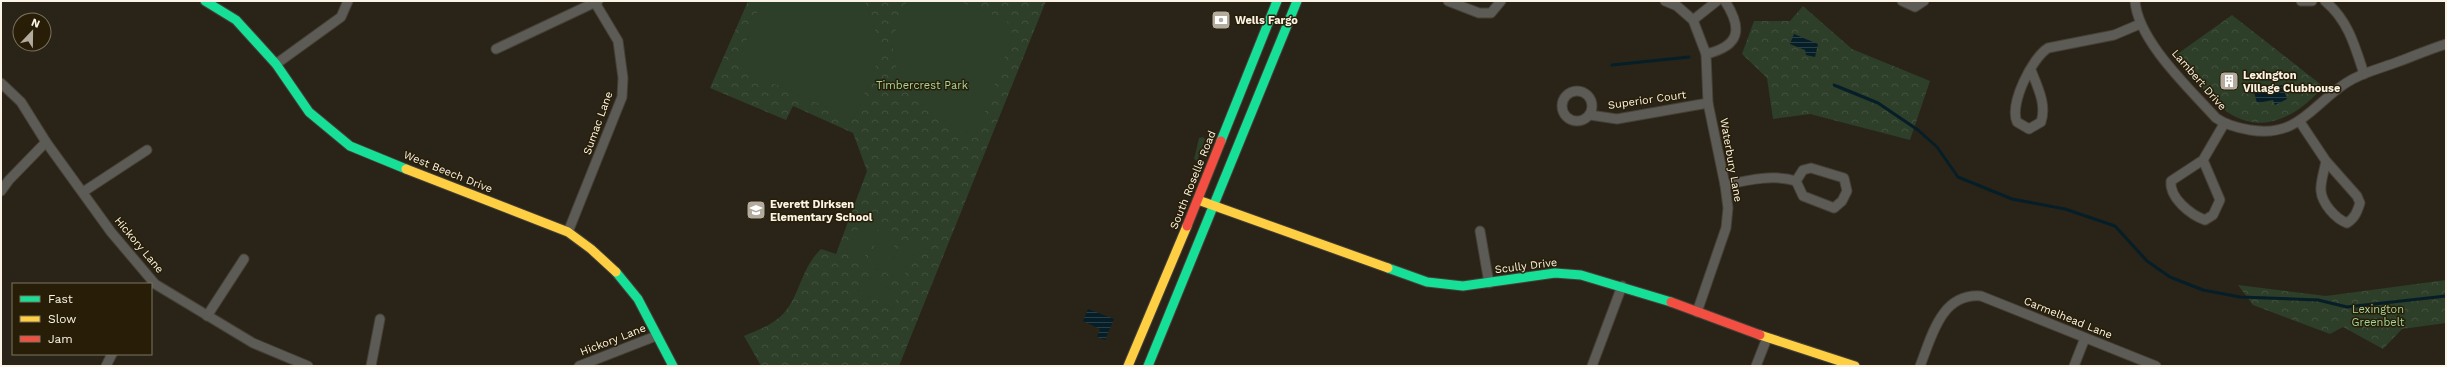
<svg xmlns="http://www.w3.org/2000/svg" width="2447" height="367" viewBox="0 0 2447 367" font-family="'Work Sans',sans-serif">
<defs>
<pattern id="park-crowns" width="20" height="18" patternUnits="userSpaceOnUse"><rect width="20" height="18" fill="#2d3e29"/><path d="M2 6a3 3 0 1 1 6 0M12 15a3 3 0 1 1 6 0" fill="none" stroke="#42513e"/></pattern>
<pattern id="water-rules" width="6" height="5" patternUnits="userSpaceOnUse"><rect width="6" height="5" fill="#061e27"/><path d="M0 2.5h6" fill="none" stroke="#2b3f46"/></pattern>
</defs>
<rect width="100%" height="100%" fill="#2a2418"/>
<g fill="url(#park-crowns)">
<path d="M748,1H1046L899,366H761L744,336C758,330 773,325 784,313C800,295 801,268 821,249L836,254L867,171L853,133L793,106L786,120L710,88Z"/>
<path d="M1803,6L1852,49L1930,81L1910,140L1810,114L1773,119L1767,78L1742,54L1754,21H1790Z"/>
<path d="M2232,15L2324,87C2315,95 2306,105 2296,111C2238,146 2208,95 2176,55Z"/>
<path d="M2446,280V323L2402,329L2383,349L2343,327L2330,334L2253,305L2238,285L2326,296Z"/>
</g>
<g fill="#2d3e29">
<path d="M762,1H865L879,42L878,60L854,119L745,71L739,59Z"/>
<path d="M907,1H958L1006,20L1013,34L975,138C939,120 893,92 893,45C893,31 903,14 907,1Z"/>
<path d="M1203,137L1205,139L1197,161L1194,159L1199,138Z"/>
<path d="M863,219L879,227L862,262L846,254Z"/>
<path d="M883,229L899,237L881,271L866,263Z"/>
<path d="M903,239L919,247L901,281L886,273Z"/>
<path d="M864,276L899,293L892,308L857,291Z"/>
</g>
<g fill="url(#water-rules)">
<path d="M1794,34L1818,44L1815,57L1806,55L1805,50L1790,44Z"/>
<path d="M2282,85L2287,99L2275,105L2273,100L2257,103L2254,92Z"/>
<path d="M1088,309L1114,319L1105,340L1097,337L1100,329L1083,321Z"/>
</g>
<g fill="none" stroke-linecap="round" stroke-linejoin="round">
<g stroke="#061e27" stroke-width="3">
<path d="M1612,65L1689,57"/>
<path d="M1834,85L1878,103L1918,130L1937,147L1958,177L2012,199L2065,209L2115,226L2147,261L2170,277L2203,290L2240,297L2318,300L2347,307L2446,296"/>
</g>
<defs>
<g id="street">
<path d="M1448,1L1479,13H1491L1501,1"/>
<path d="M1665,1L1677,6L1693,20"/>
<path d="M1902,1L1915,7L1924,1"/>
<path d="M2135,1C2138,41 2190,89 2216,118C2226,125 2238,128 2250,130C2298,138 2311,106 2346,83C2362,72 2383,68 2400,61C2416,55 2430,49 2446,44"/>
<path d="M2301,1H2312"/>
<path d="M2325,1C2348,20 2355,46 2364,74"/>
<path d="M496,49L598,1"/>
<path d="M1706,54C1740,46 1743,29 1725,1"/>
<path d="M276,64L341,17L348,1"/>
<path d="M2031,70C2037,86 2047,104 2041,122L2029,129L2017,122C2009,104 2032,58 2048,48L2114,35L2140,24"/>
<path d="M1,83L21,102L46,142L111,232L155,284L253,343L308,366"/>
<circle cx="1577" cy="106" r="15"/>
<path d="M1590,115L1617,119L1708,103"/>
<path d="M2300,122L2326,161L2357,196L2360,203C2357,212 2355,218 2347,223C2339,220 2335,216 2330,210C2315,192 2322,182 2326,161"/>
<path d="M2203,160L2220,200L2213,215L2205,220C2191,215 2169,198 2171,181L2203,160L2224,124"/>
<path d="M1811,168L1844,178L1847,191L1842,201L1834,208L1803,196L1796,181L1803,170Z"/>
<path d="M1725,185C1748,180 1774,174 1796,181"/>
<path d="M1,191L9,180L46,142"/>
<path d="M83,192L147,150"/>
<path d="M1480,231L1489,283"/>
<path d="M568,232L622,97L623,78L618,41L594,1"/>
<path d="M1697,312L1726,228L1728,208L1725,185L1708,103L1706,54L1693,20L1717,1"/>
<path d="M207,316L244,259"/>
<path d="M106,366L112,354"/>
<path d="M371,366L380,319"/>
<path d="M579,366L656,336"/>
<path d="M1592,366L1622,286"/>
<path d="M1756,366L1767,338"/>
<path d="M1920,366C1932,336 1941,293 1981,296L2156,366"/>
<path d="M2074,366L2085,338"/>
</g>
<g id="fast">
<path d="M205,1L236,20L276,64L309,112L350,146L406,169"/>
<path d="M1221,141L1277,1"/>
<path d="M1388,268L1427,282L1463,286L1555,273L1581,275L1671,302"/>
<path d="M616,272L638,299L673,366"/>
<path d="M1148,366L1297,1"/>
</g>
<g id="slow">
<path d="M406,169L568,232L591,249L616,272"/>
<path d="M1198,200L1388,268"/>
<path d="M1760,335L1855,366"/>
<path d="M1128,366L1187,226"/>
</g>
<g id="jam">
<path d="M1187,226L1221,141"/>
<path d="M1671,302L1760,335"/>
</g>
</defs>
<use href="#street" stroke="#464037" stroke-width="11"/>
<use href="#fast" stroke="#464037" stroke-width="11"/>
<use href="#slow" stroke="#464037" stroke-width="11"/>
<use href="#jam" stroke="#464037" stroke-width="11"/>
<use href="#street" stroke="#5c5b55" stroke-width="9"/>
<use href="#fast" stroke="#16e098" stroke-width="9"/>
<use href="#slow" stroke="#ffcf43" stroke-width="9"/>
<use href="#jam" stroke="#f24e42" stroke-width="9"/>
</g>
<defs>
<symbol id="bank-square" viewBox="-11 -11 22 22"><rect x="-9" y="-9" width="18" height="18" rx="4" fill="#b2ab9e" stroke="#281e07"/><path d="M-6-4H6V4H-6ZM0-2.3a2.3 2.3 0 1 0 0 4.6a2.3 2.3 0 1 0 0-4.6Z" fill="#fff"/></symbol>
<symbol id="building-square" viewBox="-11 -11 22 22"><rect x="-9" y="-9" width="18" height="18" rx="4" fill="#b2ab9e" stroke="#281e07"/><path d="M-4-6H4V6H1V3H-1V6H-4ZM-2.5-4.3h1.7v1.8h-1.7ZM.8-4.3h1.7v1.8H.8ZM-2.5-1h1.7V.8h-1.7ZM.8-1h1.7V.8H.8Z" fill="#fff"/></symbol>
<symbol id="school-square" viewBox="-11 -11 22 22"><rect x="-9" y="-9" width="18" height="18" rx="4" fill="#b2ab9e" stroke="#281e07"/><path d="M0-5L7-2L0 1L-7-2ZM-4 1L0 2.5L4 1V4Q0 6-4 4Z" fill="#fff"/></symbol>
</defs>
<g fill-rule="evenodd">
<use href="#bank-square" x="1210" y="9" width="22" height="22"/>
<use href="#building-square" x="2218" y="70" width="22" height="22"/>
<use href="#school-square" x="745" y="199" width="22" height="22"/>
</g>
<g text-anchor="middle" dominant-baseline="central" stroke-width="3" stroke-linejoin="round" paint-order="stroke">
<g font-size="11" font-weight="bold" fill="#fbf4e6" stroke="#281e07" text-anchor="start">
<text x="1235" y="20">Wells Fargo</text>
<text x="2243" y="75">Lexington<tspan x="2243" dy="13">Village Clubhouse</tspan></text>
<text x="770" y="204">Everett Dirksen<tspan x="770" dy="13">Elementary School</tspan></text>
</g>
<g font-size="11" fill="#fbf4e6" stroke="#281e07">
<text transform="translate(2199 80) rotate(49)">Lambert Drive</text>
<text transform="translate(1647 100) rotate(-8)">Superior Court</text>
<text transform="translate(598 123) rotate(-70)">Sumac Lane</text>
<text transform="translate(1731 160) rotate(80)">Waterbury Lane</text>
<text transform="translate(448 172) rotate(22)">West Beech Drive</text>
<text transform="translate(1193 180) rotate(-68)">South Roselle Road</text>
<text transform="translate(139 245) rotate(50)">Hickory Lane</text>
<text transform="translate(1526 266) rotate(-7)">Scully Drive</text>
<text transform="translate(2068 318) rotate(22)">Carmelhead Lane</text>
<text transform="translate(613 340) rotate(-21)">Hickory Lane</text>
</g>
<g font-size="11" fill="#a2d69c" stroke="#281e07">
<text x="922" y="85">Timbercrest Park</text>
<text x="2378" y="309">Lexington<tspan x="2378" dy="13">Greenbelt</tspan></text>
</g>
</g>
<rect width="2447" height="367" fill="none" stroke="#fbf4e6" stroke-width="4"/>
<rect x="12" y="283" width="140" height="72" fill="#281e07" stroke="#7c7460"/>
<rect x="20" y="296" width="20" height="6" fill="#16e098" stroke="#7c7460"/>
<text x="48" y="303" font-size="12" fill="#fbf4e6">Fast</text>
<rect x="20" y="316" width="20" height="6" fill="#ffcf43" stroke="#7c7460"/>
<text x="48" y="323" font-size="12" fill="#fbf4e6">Slow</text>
<rect x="20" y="336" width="20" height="6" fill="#f24e42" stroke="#7c7460"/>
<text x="48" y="343" font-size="12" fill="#fbf4e6">Jam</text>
<g transform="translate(32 32) rotate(22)"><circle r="19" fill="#281e07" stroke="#7c7460"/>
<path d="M0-3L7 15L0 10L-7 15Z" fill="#b2ab9e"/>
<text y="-6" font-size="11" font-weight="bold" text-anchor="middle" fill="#fbf4e6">N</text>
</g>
</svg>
